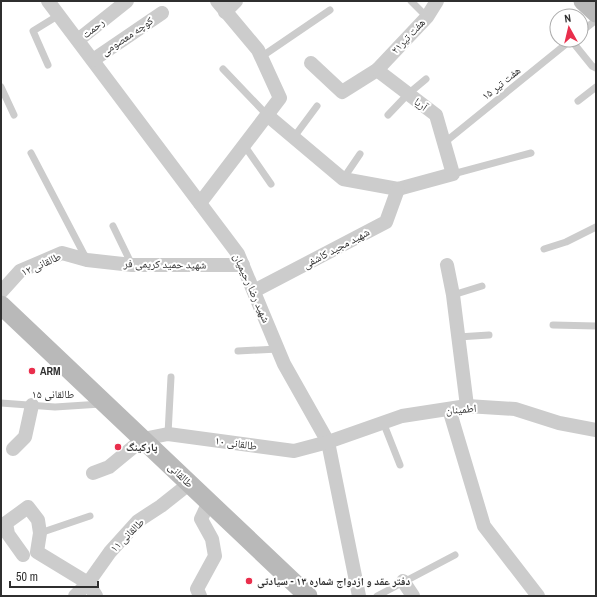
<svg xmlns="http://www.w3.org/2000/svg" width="597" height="597" viewBox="0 0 597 597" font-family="'Archivo Narrow','Noto Naskh Arabic',sans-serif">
<rect width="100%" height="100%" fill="#fff"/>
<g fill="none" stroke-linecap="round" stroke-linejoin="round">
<g stroke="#ccc" stroke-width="7">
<path d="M411,1L427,17"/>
<path d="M581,32L596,20"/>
<path d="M571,40L592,66L596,68"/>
<path d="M261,57L330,10"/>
<path d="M48,65L33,31L59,15"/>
<path d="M223,69L267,115"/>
<path d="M1,87L14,115"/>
<path d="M578,101L596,87"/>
<path d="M388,115L408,94L426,79"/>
<path d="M294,137L317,106"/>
<path d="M444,143L571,40"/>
<path d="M244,145L271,184"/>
<path d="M31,153L87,260"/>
<path d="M453,174L531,153"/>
<path d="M343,179L360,154"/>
<path d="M113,226L132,265"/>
<path d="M544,249L566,242L596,227"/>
<path d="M453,295L482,286"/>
<path d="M553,325L596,326"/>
<path d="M458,337L489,335"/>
<path d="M238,351L278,349"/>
<path d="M1,403L55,407L101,404"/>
<path d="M383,422L400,465"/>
<path d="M168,434L171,377"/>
<path d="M40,533L90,516"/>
<path d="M377,596L455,555"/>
</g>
<g stroke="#ccc" stroke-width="14">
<path d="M48,1L238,254L284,364L328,442L359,596"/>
<path d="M225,12L236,1"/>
<path d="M78,40L127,1"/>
<path d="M93,60L162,13"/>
<path d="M311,63L342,92L377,70L427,17L437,1"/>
<path d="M267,115L343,179L398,189L453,174L436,115L377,70"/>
<path d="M200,203L280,98L258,50L217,1"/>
<path d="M447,265L453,295L467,406"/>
<path d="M254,291L386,222L398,189"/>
<path d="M1,292L20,271L62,253L87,260L132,265H243"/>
<path d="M449,409L484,526L538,596"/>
<path d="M13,449L25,437L32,405"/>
<path d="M93,473L109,467L143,439L168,434L294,451L328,442L402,416L467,406L515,409L559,423L596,430"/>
<path d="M23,555L8,534L6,523L28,507L38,520L40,533L37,552L88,583L96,596"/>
<path d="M403,581L413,596"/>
<path d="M75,596L88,583L110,552L138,521L161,506L190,483"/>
<path d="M200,596L197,589L215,556L212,539L201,519L209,502"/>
</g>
<g stroke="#b9b9b9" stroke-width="19">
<path d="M583,1L596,13"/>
<path d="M1,305L308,596"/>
</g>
</g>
<g fill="#e92e4c" stroke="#fff" stroke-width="1.5">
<circle cx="32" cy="371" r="4"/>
<circle cx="118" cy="447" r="4"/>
<circle cx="249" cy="581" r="4"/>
</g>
<g text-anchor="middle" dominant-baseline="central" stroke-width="4" stroke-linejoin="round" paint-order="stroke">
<g font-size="11" fill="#2f2f2f" stroke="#fff">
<text transform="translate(93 28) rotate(-38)">رحمت</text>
<text transform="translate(127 36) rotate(-34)">کوچه معصومی</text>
<text transform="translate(408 36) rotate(-47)">هفت تیر۲۱</text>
<text transform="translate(501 83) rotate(-39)">هفت تیر ۱۵</text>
<text transform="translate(421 104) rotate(37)">آریا</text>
<text transform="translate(336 248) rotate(-28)">شهید مجید کاشفی</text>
<text transform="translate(41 264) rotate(-24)">طالقانی ۱۲</text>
<text transform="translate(165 264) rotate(1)">شهید حمید کریمی فر</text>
<text transform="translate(252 288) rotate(66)">شهید رضا رحیمیان</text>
<text x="53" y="394">طالقانی ۱۵</text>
<text transform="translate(461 409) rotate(-4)">اطمینان</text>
<text transform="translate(236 443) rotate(8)">طالقانی ۱۰</text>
<text transform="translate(181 475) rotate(44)">طالقانی</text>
<text transform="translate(127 535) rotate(-45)">طالقانی ۱۱</text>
</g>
<g font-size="11" font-weight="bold" fill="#2f2f2f" stroke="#fff" text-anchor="start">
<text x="40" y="371">ARM</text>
<text x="126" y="447">پارکینگ</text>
<text x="257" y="581">دفتر عقد و ازدواج شماره ۱۳ - سیادتی</text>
</g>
</g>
<rect width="597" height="597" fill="none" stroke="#2f2f2f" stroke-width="4"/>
<g transform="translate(569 28) rotate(352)"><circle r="19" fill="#ffffff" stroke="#acacac"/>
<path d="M0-3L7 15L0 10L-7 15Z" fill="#e92e4c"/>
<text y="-6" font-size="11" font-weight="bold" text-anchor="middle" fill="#2f2f2f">N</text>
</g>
<path d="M10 581v6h88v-6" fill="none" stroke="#2f2f2f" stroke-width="2"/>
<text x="16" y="581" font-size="12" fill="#2f2f2f" stroke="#ffffff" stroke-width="3" paint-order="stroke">50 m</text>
</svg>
